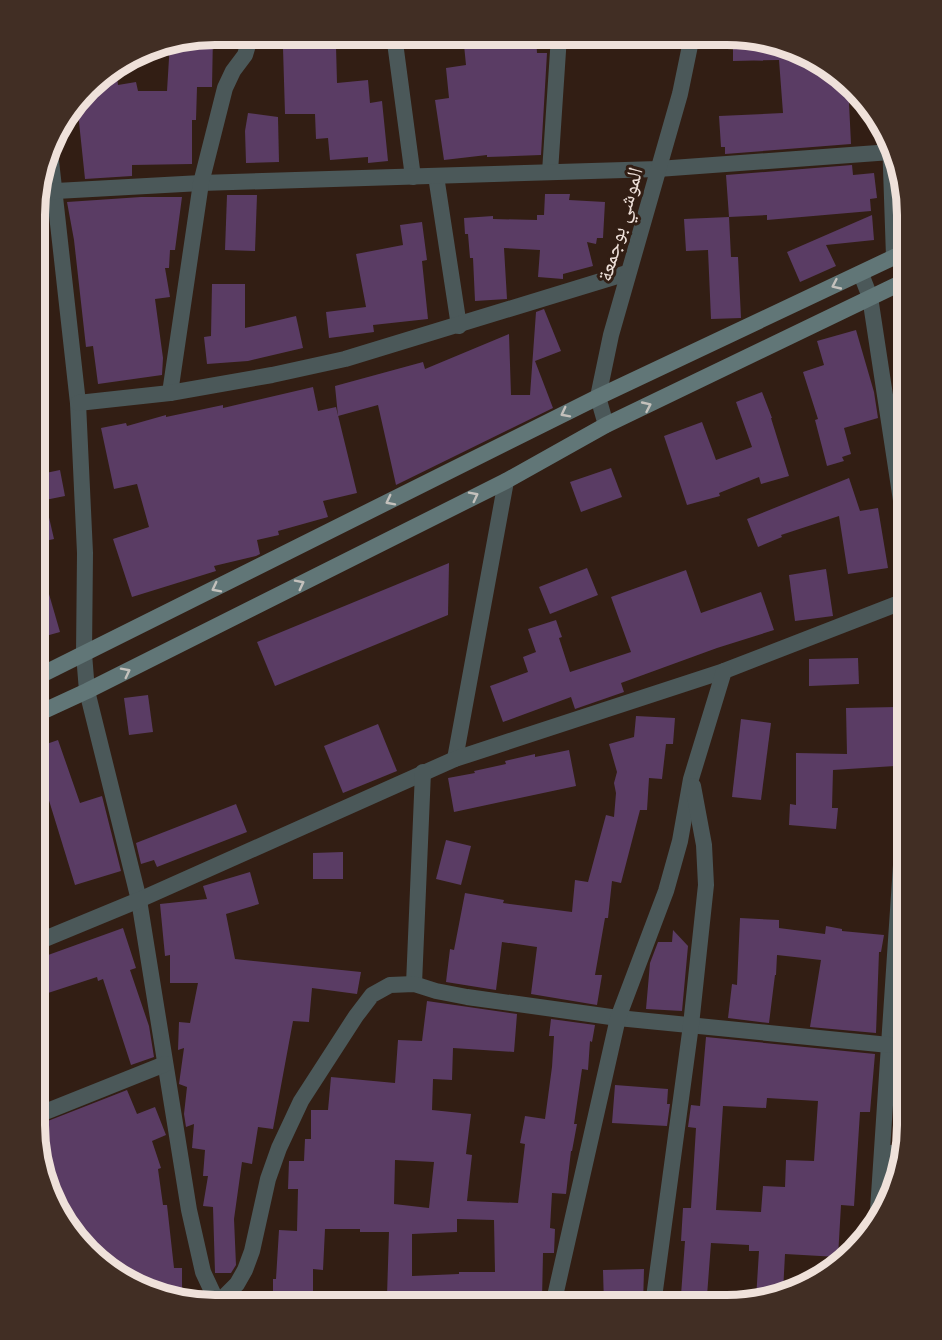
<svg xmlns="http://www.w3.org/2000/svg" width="942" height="1340" viewBox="0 0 942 1340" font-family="'Open Sans','Noto Naskh Arabic',sans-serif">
<rect width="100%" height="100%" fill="#321e14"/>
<g fill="#5a3c64" fill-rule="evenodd">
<path d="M213,35L212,87H197L196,120H192V164L132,165V176L85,179L77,103L96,79L116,68L118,85L136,82L138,91H167L170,42Z"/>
<path d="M463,35H536L537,53H547L541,155L487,157V155L444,160L435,100L449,98L446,68L466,65Z"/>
<path d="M733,36H751L836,72L862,102L849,103L851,144L725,154V147H721L719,116L783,113L779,60L733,61Z"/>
<path d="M336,46L337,83L368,80L370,103L382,101L388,161L368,163V157L330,160L328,138L316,139L315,114H285L283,48Z"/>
<path d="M248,113L278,117L279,162L246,163L245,131Z"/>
<path d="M852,165L853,175L874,173L877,198L870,199L871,211L767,220V215L729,217L726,175Z"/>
<path d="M545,194H570L569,200L605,202L603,238H597L596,244L587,242L593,266L563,274V279L538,277L540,250L504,248L507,299L475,301L473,258H470L468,234H465L464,218L493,216V219L537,220V215H544Z"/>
<path d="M227,195H257L255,251L225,250Z"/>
<path d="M141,197H182L175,250H170L169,268H165L170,297L155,299L163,358L162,375L98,384L93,346L86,347L74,240L67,202Z"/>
<path d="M872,215L874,240L826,245L836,266L800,282L787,252Z"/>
<path d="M729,217L731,257H738L741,318L711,319L708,250L686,251L684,219Z"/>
<path d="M422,222L427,260L422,261L428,319L373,325L374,332L329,338L326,312L366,307L356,254L403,245L400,225Z"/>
<path d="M212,284H245V328L296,316L303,348L248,361L207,364L204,337L211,336Z"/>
<path d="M544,309L561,351L535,361L553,408L396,485L378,405L338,416L335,386L423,362L425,369L509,334L511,395H530L536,312Z"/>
<path d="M856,330L874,392L878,418L844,428L851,454L842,457L844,461L827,466L815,420L818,419L803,372L824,365L817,341Z"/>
<path d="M313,387L318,411L336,407L357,493L323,501L328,517L278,531L279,535L257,540L260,554L256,556L214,566L216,571L132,597L113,539L149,527L137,484L114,489L101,428L126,423L127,426L166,415V417L223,405V408Z"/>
<path d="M762,392L772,418H771L789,476L761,484L759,477L719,493L720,496L687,505L664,436L702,422L716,460L752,447L736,402Z"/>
<path d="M611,468L622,497L581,512L570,482Z"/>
<path d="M60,470L65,496L45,500L54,539L36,543V475Z"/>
<path d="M849,478L860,511L878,508L888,568L848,574L839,516L781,535L782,537L758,547L747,519Z"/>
<path d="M40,563L60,632L35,639V564Z"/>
<path d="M449,563L448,615L275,686L257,642Z"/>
<path d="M587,568L598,595L550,614L539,587Z"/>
<path d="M826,569L833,616L795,621L789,575Z"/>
<path d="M686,570L701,613L761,592L774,630L717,648L621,683L624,692L575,709L571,697L503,722L490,686L528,672L523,657L536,652L528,629L556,620L562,637L559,638L570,672L631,652L611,597Z"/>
<path d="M858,658L859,684L809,686V659Z"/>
<path d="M148,695L153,732L129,735L124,698Z"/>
<path d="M897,707V728H893L895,766L833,770L832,808H838L836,829L789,825L790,804L796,805V753L847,754L846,708Z"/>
<path d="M636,716L675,718L673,744H666L662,779L649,778L647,810H640L621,883L612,881L608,918H605L595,975H602L597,1005L531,994L537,947L502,942L496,990L446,982L450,949L454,950L465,893L504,900L503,903L572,912L575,880L588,882L606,815L614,817L616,793L614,783L617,772L609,744L634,737Z"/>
<path d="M741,719L771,723L761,800L732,797Z"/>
<path d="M378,724L397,771L343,793L324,746Z"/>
<path d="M58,740L80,803L102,796L121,871L75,885L47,794L35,798V748Z"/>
<path d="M569,750L576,786L454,812L448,778L475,773L474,771L506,764L505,761L535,754V757Z"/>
<path d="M236,804L247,832L157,867L154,860L141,864L136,843Z"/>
<path d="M446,840L471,846L461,885L436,879Z"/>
<path d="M343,852V879H313V853Z"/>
<path d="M250,872L259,904L226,914L235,959L361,972L357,994L312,988L309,1022L293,1021L273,1129L258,1127L252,1164L242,1162L234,1219L236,1265L231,1273H215L213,1207L203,1206L208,1176H203L205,1150L192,1148L194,1124L186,1127L184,1114L187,1087L179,1084L184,1048L178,1050L179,1022L190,1023L198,983H170V955L165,956L160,904L207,899L203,886Z"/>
<path d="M740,918L779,920V928L825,934L826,926L842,929V931L884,935L881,952H879L876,1033L810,1027L821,960L777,955L776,975H775L769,1023L728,1018L732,984L737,985Z"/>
<path d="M123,928L136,968L130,970L149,1026L154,1057L131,1065L103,979L98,981L97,977L48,993L37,959Z"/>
<path d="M673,930L688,946L682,1011L646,1009L650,963L658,942H672Z"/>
<path d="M427,1001L517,1014L514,1052L453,1048L452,1080L433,1079L432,1110L471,1114L466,1154L472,1155L467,1201L518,1203L525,1144L520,1143L525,1116L545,1119L552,1067L554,1036H549L551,1019L595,1025L592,1042L590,1041L588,1070L582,1069L574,1124H577L572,1151H571L566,1194L552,1193L550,1228L555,1229L554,1253H543L542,1300L475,1299V1301L450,1302V1305H420V1297L387,1296L389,1232H360V1229H325L323,1270L313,1269V1302L273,1303V1279H276L279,1230L297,1231L298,1189H288L289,1161H304L305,1139H311V1110H328L331,1077L395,1083L398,1040L422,1041ZM395,1160L434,1162L429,1208L394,1204ZM457,1219L494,1220L495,1272H459V1274L412,1276V1234L457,1232Z"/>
<path d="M706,1037L875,1054L870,1112H860L854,1206L841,1205L838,1257L785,1254L783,1292L756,1299L759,1251H749V1245L711,1243L707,1296L681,1295L685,1241H681L683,1208H691L696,1128L688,1127L691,1105L700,1106ZM767,1098L818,1101L814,1161L786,1160L785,1187L763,1186L761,1212L716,1210L723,1106L766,1108Z"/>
<path d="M615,1085L668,1089L667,1104H670L667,1126L612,1123Z"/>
<path d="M127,1090L137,1114L155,1107L166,1135L152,1141L161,1168L158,1169L163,1205H167L174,1268H182V1300L115,1275L59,1212L47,1160L43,1161L35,1126Z"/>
<path d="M644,1269L643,1305H604L603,1270Z"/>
</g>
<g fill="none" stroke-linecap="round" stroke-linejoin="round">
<g stroke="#4b5859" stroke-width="16">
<path d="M394,35L413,177"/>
<path d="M890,139L894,257"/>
<path d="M50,152L78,403L85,553L84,654L87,691L139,900L189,1210L203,1272L218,1304"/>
<path d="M550,172L559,36"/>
<path d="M436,176L459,326"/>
<path d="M36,195L56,191L201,183L658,169L891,152"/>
<path d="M861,274L870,297L904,520L907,551"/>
<path d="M170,393L201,183L225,88L233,71L245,55L251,35"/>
<path d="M78,403L170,393L272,375L345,359L627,273"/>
<path d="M606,425L598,397L611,335L680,94L692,36"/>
<path d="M455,759L506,481"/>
<path d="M35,943L139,900L455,759L724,671L907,600"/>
<path d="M414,984L423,772"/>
<path d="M35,1116L165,1064"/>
<path d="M883,1153H901"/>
<path d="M877,1225L907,775"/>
<path d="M217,1304L237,1284L245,1270L252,1251L268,1179L279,1148L301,1101L356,1016L372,995L390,985L414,984L436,991L467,997L618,1018L889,1045"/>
<path d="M553,1305L618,1018L666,891L680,841L691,779L724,671"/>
<path d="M653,1305L691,1025L706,885L704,845L693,786"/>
</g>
<g stroke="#617677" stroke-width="16">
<path d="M35,678L598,397L907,251"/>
<path d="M35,715L87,691L506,481L606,425L907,280"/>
</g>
</g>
<defs><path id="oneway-chevron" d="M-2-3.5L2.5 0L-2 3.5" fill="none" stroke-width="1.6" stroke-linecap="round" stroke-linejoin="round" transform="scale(1.5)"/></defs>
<g stroke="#c4c1bc">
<use href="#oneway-chevron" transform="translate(836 285) rotate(155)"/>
<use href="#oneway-chevron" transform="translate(647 406) rotate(-25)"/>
<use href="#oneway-chevron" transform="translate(565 413) rotate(153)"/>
<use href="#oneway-chevron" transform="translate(474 496) rotate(-27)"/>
<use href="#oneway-chevron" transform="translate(390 501) rotate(153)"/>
<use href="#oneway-chevron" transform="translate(300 584) rotate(-27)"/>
<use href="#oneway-chevron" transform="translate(216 588) rotate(153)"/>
<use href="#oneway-chevron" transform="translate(126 672) rotate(-27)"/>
</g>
<g text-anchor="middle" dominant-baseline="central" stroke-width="6" stroke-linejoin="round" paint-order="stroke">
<g font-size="21" fill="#efe1da" stroke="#321e14">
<text transform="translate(619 224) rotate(-74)">الموشي بوجمعة</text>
</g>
</g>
<path d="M0 0H942V1340H0ZM215 45H727A170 170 0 0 1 897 215V1125A170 170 0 0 1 727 1295H215A170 170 0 0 1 45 1125V215A170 170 0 0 1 215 45Z" fill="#412e24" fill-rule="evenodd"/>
<path fill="none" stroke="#efe1da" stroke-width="8" d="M215 45H727A170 170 0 0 1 897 215V1125A170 170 0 0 1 727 1295H215A170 170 0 0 1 45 1125V215A170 170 0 0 1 215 45Z"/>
</svg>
